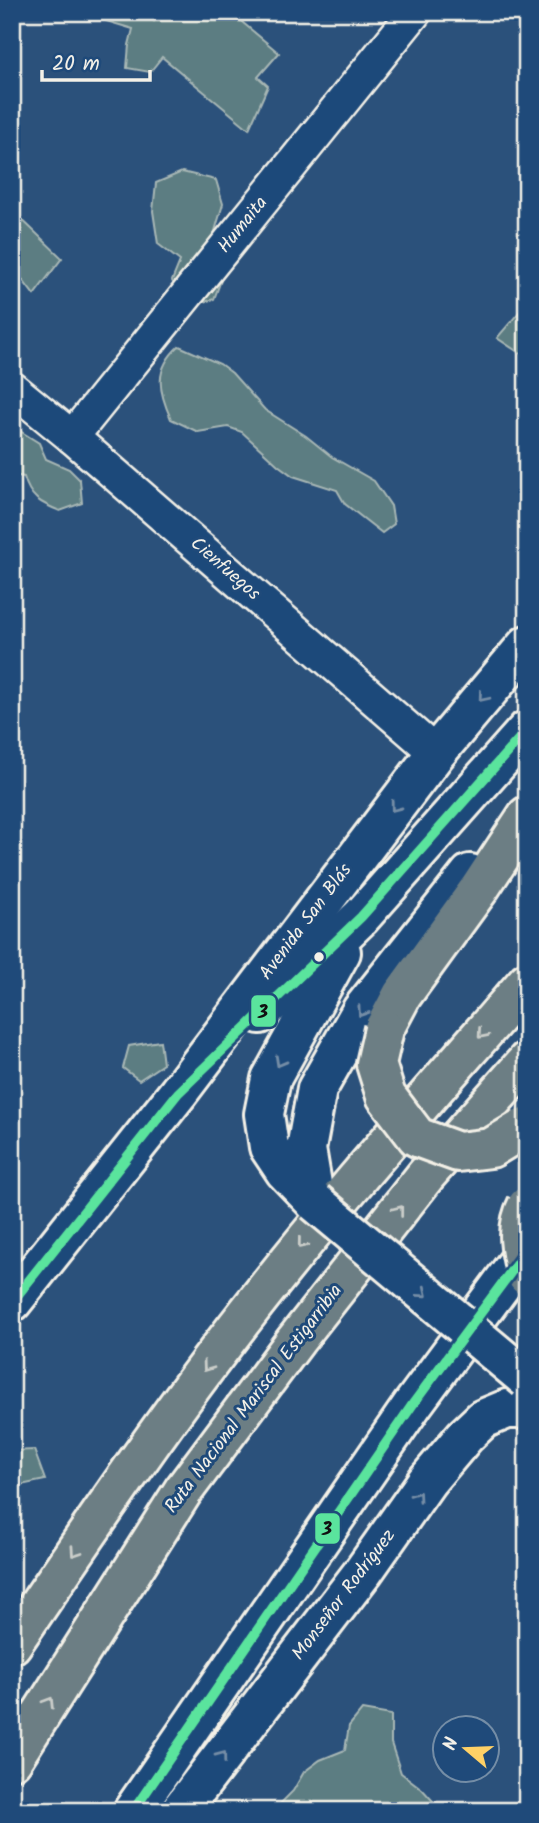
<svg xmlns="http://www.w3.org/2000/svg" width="539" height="1823" viewBox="0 0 539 1823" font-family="Kalam,sans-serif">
<rect width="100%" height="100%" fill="#2b517b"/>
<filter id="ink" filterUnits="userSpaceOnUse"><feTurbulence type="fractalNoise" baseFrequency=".0143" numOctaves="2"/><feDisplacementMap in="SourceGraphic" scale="14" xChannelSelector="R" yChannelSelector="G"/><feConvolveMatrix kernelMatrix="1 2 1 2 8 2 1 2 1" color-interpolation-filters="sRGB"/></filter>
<g filter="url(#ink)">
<g fill="#5b7d82" stroke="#a8b7b5" stroke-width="2">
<path d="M99,12H147L154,21L160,12H206L214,18L230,12L279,53L258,77L268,86L249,129L162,57L150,72L127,68L129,45L133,29L106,21Z"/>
<path d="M182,172L216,180L223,204L212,241L227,264L214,299L188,307L172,281L180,261L158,244L153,211L156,183Z"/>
<path d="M12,210L62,258L34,295L12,266Z"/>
<path d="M527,303V358L497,338Z"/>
<path d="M179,346L220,364L232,373L265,410L306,436L332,457L374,481L391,506L394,524L382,533L345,504L337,490L293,476L278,465L242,432L228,427L198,432L171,419C158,390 154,369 179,346Z"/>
<path d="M12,426L39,443L46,459L69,469L80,480L82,503L60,511C40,503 30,498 24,477L12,475Z"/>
<path d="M160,1041L163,1064L139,1080L123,1068L129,1046Z"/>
<path d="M34,1450L45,1480L21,1485L12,1481V1451Z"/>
<path d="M362,1710L391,1715V1743L401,1773L422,1789L442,1811H280L278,1806L293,1791L304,1772L320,1760L345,1750L349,1726Z"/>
</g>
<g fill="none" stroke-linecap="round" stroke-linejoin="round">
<defs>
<g id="street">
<path d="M12,388L72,437L436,753"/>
<path d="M72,437L415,12"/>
</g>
<g id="secondary">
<path d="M260,1014L361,917L527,730"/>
<path d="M315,1202L306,1149L317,1089L362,1010L470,874"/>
<path d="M315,1202L285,1171L269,1147L264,1114L271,1079L341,952"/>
<path d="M12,1302L178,1093L436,753L527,645"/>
<path d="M133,1811L413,1404L527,1250"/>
<path d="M180,1811L363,1572L427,1481L465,1436L483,1419L507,1409H527"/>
</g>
<g id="highway">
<path d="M384,1029L402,995L479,889L527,816"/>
<path d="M12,1644C89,1531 165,1418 249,1311C337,1198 433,1091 527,982"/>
<path d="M12,1760L183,1491L296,1340L426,1175L527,1061"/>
</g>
</defs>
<use href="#street" stroke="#f4f1e8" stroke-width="37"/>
<use href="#secondary" stroke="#f4f1e8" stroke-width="44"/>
<use href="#highway" stroke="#f4f1e8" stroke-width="44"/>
<use href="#street" stroke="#1f4a7a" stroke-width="32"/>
<use href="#secondary" stroke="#1f4a7a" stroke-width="38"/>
<use href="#highway" stroke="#6c7e84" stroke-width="38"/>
<defs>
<path id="secondary-bridge" d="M315,1202L527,1379"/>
<g id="highway-bridge">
<path d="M384,1029L376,1064L386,1096L417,1137L458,1152L491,1148L524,1128"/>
<path d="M527,1206C515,1229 521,1252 527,1276"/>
</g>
</defs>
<use href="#secondary-bridge" stroke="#f4f1e8" stroke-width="44" stroke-linecap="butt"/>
<use href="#highway-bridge" stroke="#f4f1e8" stroke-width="44" stroke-linecap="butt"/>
<use href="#secondary-bridge" stroke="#1f4a7a" stroke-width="38"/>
<use href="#highway-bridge" stroke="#6c7e84" stroke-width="38"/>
<defs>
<g id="bus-1">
<path d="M12,1302L178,1093L361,917L527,730"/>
<path d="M133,1811L413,1404L527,1250"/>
</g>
</defs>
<use href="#bus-1" stroke="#1f4a7a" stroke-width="16"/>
<use href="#bus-1" stroke="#5ae49d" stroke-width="10"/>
</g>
<defs><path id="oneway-chevron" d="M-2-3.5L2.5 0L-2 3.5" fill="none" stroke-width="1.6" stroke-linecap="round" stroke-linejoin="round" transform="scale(1.75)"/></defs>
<g stroke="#748da6">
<use href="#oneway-chevron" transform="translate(483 697) rotate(130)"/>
<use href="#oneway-chevron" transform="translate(395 807) rotate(127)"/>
<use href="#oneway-chevron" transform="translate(362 1012) rotate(124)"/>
<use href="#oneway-chevron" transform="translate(280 1062) rotate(119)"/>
<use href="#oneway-chevron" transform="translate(423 1293) rotate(40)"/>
<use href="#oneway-chevron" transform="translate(417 1496) rotate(-55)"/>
<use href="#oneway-chevron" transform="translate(222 1756) rotate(-53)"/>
</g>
<g stroke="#cbceca">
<use href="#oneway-chevron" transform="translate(482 1034) rotate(131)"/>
<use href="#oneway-chevron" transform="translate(399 1210) rotate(-52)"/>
<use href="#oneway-chevron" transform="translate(302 1244) rotate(129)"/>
<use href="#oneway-chevron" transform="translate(207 1367) rotate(126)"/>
<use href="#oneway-chevron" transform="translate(75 1552) rotate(124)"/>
<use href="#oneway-chevron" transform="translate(49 1702) rotate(-58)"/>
</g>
</g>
<circle fill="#f4f1e8" stroke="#1f4a7a" stroke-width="2.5" cx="319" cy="957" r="6"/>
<g text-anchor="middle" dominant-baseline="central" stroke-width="6" stroke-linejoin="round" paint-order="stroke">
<g font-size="19" fill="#f4f1e8" stroke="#1f4a7a">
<text transform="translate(243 225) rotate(-51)">Humaita</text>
<text transform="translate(225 569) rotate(41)">Cienfuegos</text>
<text transform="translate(306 922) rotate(-53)">Avenida San Blás</text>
<text transform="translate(254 1399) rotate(-53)">Ruta Nacional Mariscal Estigarribia</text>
<text transform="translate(344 1595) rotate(-53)">Monseñor Rodríguez</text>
</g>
</g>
<g stroke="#1f4a7a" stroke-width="2.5">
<rect x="250" y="994" width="27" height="34" rx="7" fill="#5ae49d"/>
<rect x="314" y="1512" width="27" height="33" rx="7" fill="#5ae49d"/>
</g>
<g font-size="19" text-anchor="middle" font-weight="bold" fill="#111">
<text x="263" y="1018">3</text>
<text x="327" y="1535">3</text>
</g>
<rect width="539" height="1823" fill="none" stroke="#1f4a7a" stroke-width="42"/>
<rect x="21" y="21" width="497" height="1781" fill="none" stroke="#f4f1e8" stroke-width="2.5" filter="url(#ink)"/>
<g transform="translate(466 1749) rotate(289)"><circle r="33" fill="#1f4a7a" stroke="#748da6" stroke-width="2"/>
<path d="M0-5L12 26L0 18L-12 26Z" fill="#ffd166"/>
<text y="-10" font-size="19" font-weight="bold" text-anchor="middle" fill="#f4f1e8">N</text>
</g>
<path d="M42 70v10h108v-10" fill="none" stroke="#f4f1e8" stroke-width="3.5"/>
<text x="52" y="70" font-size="21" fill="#f4f1e8" stroke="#1f4a7a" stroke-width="5" paint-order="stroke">20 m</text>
</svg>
